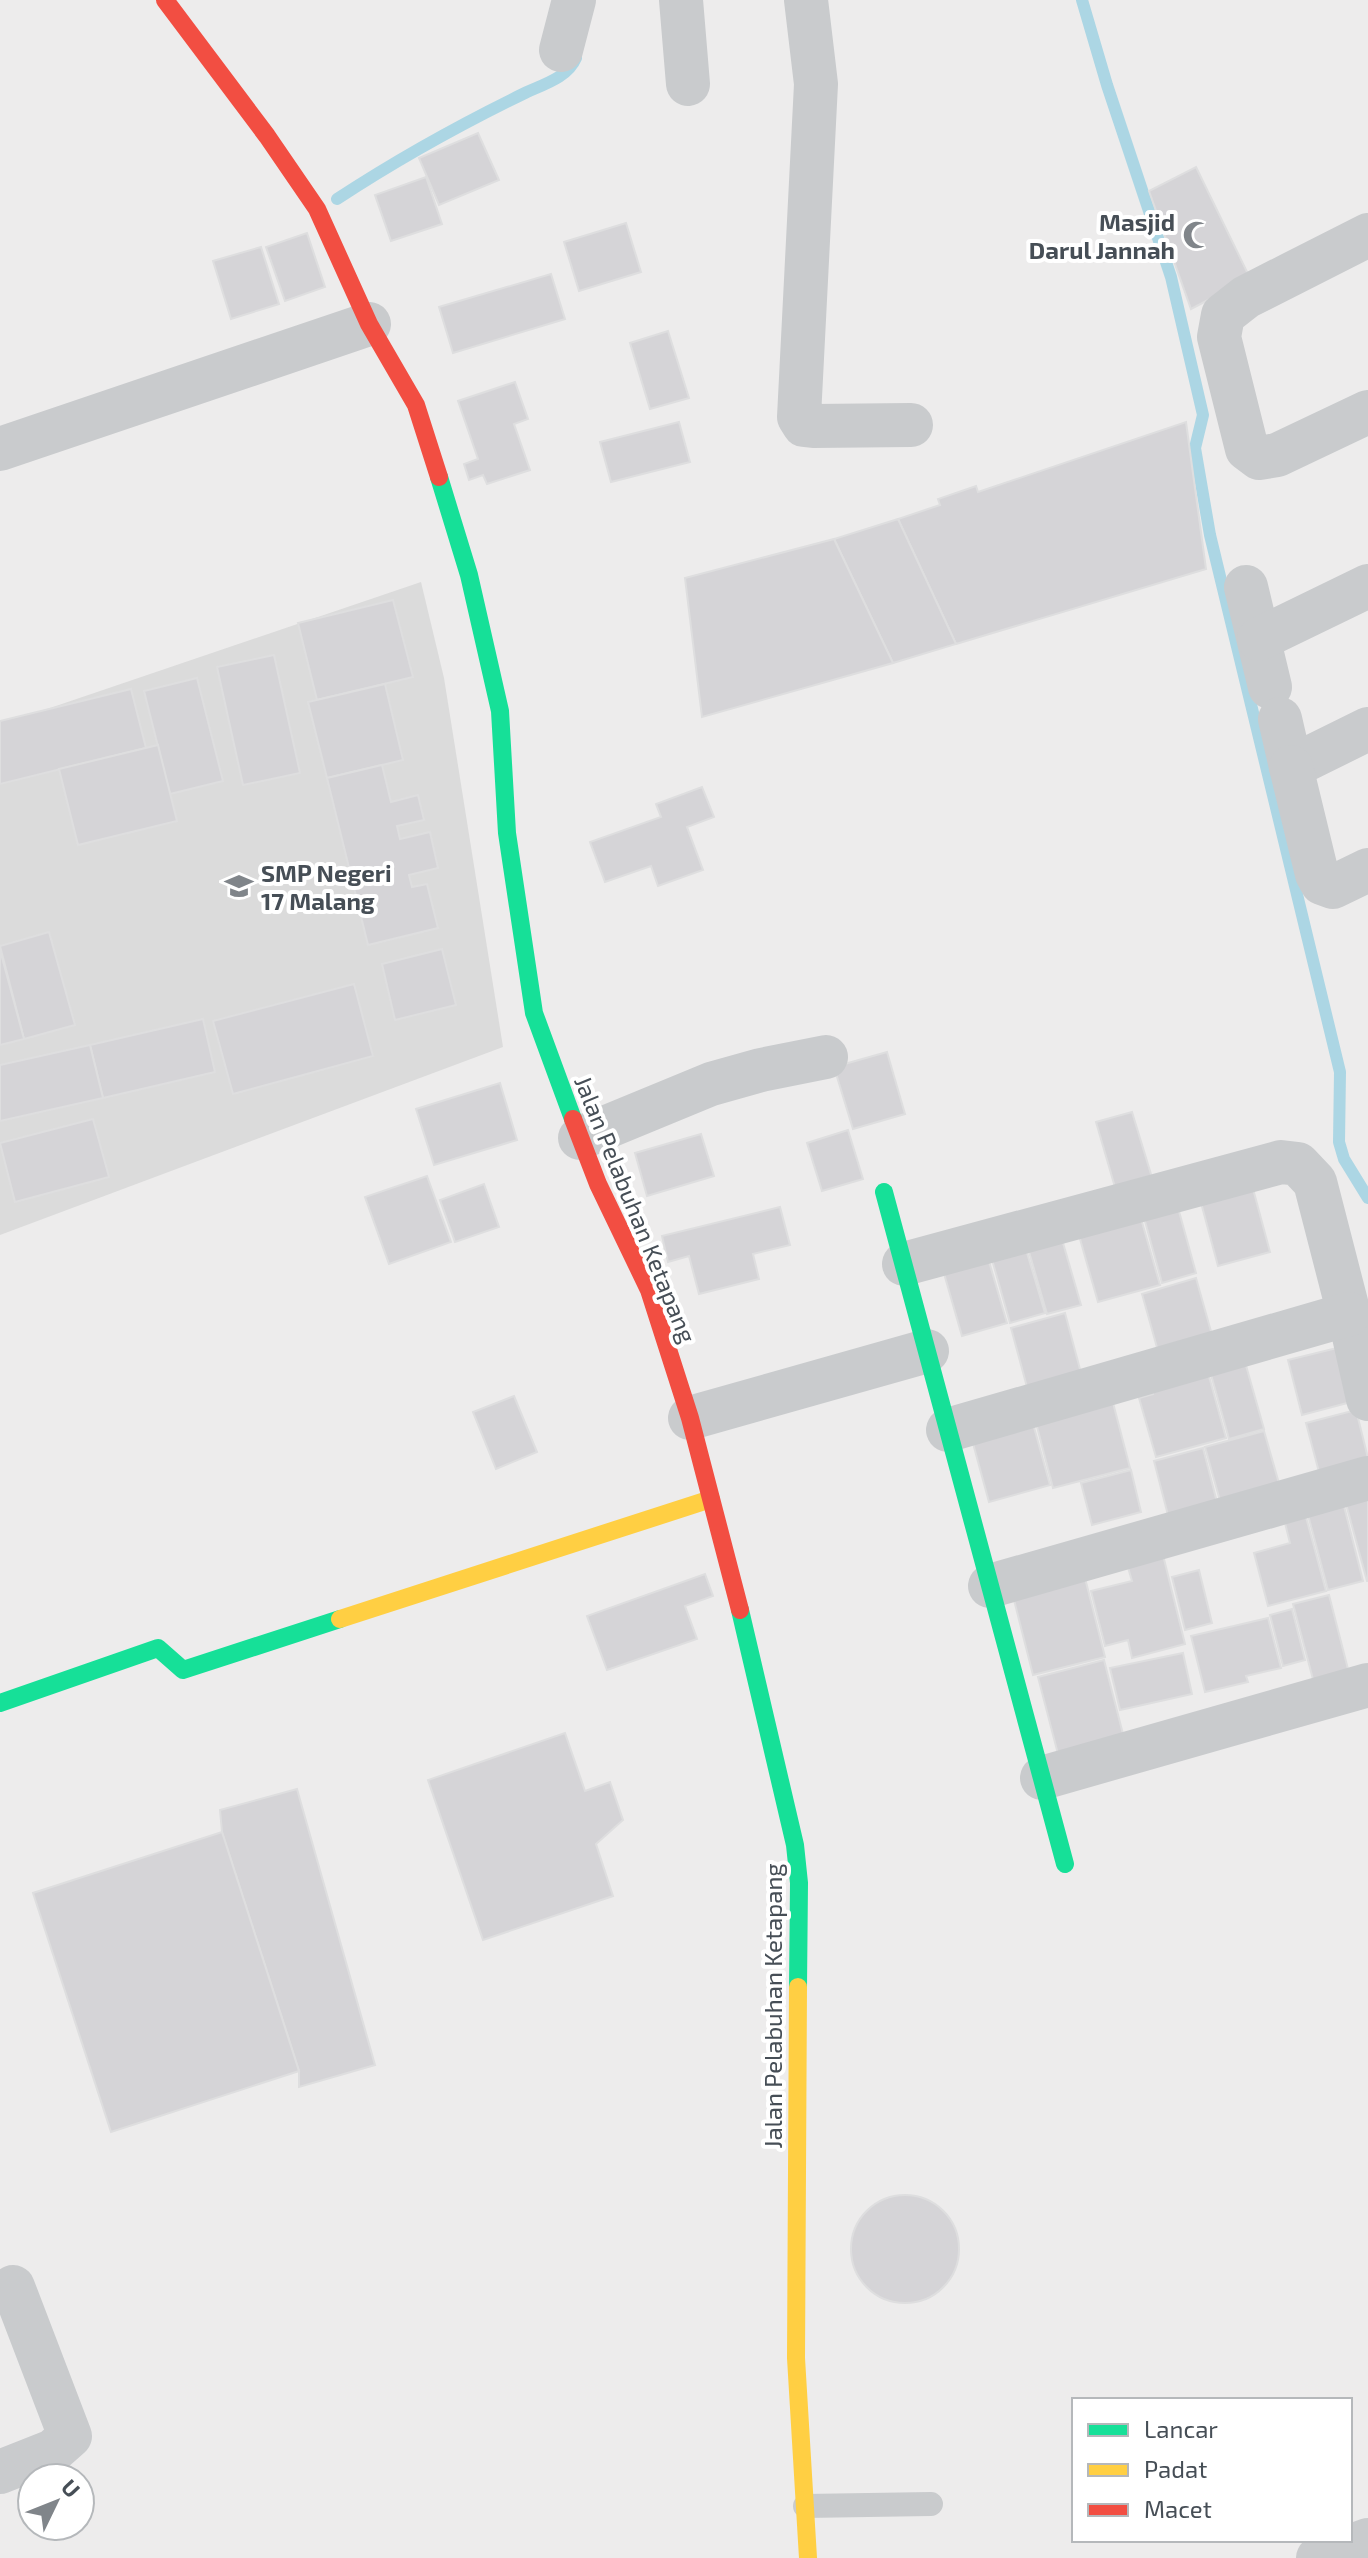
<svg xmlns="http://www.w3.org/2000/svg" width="1368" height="2558" viewBox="0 0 1368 2558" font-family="'Exo 2',sans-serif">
<rect width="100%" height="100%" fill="#edecec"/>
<path fill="#dbdbdb" d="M421,582L444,678L503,1047L0,1235V725Z"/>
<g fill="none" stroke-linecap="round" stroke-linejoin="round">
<g stroke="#acd6e4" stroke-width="12">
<path d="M1082,0L1107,85L1171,277L1203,415L1195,448L1210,535L1340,1072L1339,1142L1344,1159L1368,1198"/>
<path d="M337,199C398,159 461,124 527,92C545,84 568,77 576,58"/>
</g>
</g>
<g fill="#d5d4d7" stroke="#dededf" stroke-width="2">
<path d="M478,133L499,180L439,205L419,158Z"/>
<path d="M1196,167L1250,278L1191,309L1149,191Z"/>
<path d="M426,177L442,224L391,241L375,195Z"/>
<path d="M626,223L641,272L579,291L564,242Z"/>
<path d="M307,233L325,287L285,301L266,247Z"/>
<path d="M261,247L279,304L231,319L213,261Z"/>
<path d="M551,274L565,319L453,353L439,307Z"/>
<path d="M668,331L689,398L650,409L630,343Z"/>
<path d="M515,382L528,419L514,424L530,470L487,484L483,475L469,480L464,464L478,459L458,401Z"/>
<path d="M679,422L690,462L611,482L600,442Z"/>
<path d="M1186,422L1206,569L956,644L898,519L940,505L938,499L976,486L978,492Z"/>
<path d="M898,519L956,644L893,663L834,539Z"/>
<path d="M834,539L893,663L702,717L685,578Z"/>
<path d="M393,600L413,677L317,700L298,623Z"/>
<path d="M274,655L300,773L243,785L217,667Z"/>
<path d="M197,678L223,781L170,794L144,691Z"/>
<path d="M385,684L403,760L327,778L308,702Z"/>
<path d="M131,689L146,748L0,784V721Z"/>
<path d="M158,745L177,821L78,845L59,769Z"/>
<path d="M382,765L391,802L418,795L424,820L397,826L400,839L430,832L438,868L409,875L412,887L427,884L438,928L368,945L327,778Z"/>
<path d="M702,787L714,817L687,827L703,870L658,886L651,866L605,882L590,842L661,817L656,804Z"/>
<path d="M49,932L75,1025L24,1039L0,946Z"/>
<path d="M442,949L456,1005L395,1020L382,964Z"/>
<path d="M0,950L24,1039L0,1045Z"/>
<path d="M354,984L373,1056L233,1094L213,1021Z"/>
<path d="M203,1019L215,1072L103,1098L90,1045Z"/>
<path d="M90,1045L103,1098L0,1121V1065Z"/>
<path d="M887,1052L905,1114L853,1129L834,1067Z"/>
<path d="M500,1083L517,1140L434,1165L416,1109Z"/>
<path d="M1132,1112L1154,1184L1117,1194L1096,1122Z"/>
<path d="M93,1119L109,1177L15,1202L0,1143Z"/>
<path d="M848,1130L863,1179L822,1191L807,1143Z"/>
<path d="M701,1134L714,1176L647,1196L635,1153Z"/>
<path d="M427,1176L451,1242L389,1264L365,1197Z"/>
<path d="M484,1184L499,1227L455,1242L440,1200Z"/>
<path d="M1252,1185L1270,1252L1218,1266L1200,1199Z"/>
<path d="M1177,1204L1196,1273L1162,1283L1143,1214Z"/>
<path d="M780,1207L790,1245L753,1254L759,1279L699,1294L689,1256L668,1262L662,1236Z"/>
<path d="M1140,1215L1160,1285L1098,1302L1078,1232Z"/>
<path d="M1061,1236L1081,1305L1047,1314L1027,1245Z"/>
<path d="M1025,1246L1045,1313L1010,1323L991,1256Z"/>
<path d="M988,1258L1007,1323L962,1336L943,1270Z"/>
<path d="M1196,1278L1212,1335L1158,1351L1142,1294Z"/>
<path d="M1065,1313L1081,1373L1027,1387L1011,1328Z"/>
<path d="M1337,1348L1351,1402L1302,1415L1288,1360Z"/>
<path d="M1245,1362L1264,1429L1229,1439L1210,1371Z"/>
<path d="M1207,1369L1226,1438L1156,1457L1139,1398L1153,1394L1150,1385Z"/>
<path d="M514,1396L537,1452L496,1469L473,1412Z"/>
<path d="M1112,1399L1130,1468L1053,1488L1035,1419Z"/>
<path d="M1356,1410L1368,1458L1319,1472L1306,1423Z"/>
<path d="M1032,1420L1050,1485L989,1502L971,1436Z"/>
<path d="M1264,1431L1282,1494L1224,1515L1205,1447Z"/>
<path d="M1203,1448L1219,1510L1170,1523L1154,1461Z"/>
<path d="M1131,1470L1141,1512L1092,1525L1081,1483Z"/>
<path d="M1368,1499V1581H1367L1346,1504Z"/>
<path d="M1344,1506L1363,1581L1328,1590L1308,1515Z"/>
<path d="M1306,1517L1326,1591L1268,1606L1254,1553L1290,1543L1285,1523Z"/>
<path d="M1163,1555L1185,1644L1132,1658L1128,1640L1105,1646L1091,1591L1132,1581L1127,1564Z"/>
<path d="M1199,1570L1212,1623L1185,1630L1172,1577Z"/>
<path d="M705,1574L713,1596L685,1606L697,1639L607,1670L587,1616Z"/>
<path d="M1085,1578L1105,1657L1033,1675L1013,1596Z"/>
<path d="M1329,1595L1349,1673L1314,1683L1293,1604Z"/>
<path d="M1292,1609L1305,1660L1283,1666L1270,1615Z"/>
<path d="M1268,1618L1281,1668L1246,1676L1248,1682L1205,1692L1191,1636Z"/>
<path d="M1183,1653L1192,1694L1120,1710L1110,1668Z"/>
<path d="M1104,1660L1124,1738L1058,1754L1038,1677Z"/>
<path d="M565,1733L585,1791L610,1782L623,1820L596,1844L613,1896L483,1940L428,1780Z"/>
<path d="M297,1789L375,2065L299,2087V2071L222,1832L220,1810Z"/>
<path d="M222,1832L299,2071L111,2132L33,1893Z"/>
<circle cx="905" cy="2249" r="54"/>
</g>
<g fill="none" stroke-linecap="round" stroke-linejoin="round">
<path stroke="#c9cbcd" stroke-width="24" d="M805,2506L931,2504"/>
<g stroke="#c9cbcd" stroke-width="44">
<path d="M681,0L688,84"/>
<path d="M806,0L816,84L799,417L804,425L813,426L911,425"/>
<path d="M561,50L574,0"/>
<path d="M1368,235L1246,297L1223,315L1219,337L1247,449L1259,458L1277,455L1368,412"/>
<path d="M0,449L369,324"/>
<path d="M1246,587L1270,687"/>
<path d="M1259,639L1368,586"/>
<path d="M1280,719L1291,767L1368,729"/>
<path d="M1291,767L1317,874L1322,883L1333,887L1368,870"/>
<path d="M580,1138L711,1084L761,1070L826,1057"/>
<path d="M904,1264L1281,1162L1298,1164L1315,1182L1349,1314L1368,1399"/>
<path d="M690,1418L927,1351"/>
<path d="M948,1430L1349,1314"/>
<path d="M990,1586L1368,1478"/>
<path d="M1042,1778L1368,1685"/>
<path d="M0,2472L53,2451L70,2436L13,2287"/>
<path d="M1318,2558L1368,2540"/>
</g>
<g stroke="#16e098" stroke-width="18">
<path d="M439,477L469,575L500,711L507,833L534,1013L573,1119"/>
<path d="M884,1192L1065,1864"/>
<path d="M740,1610L795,1845L799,1883L798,1987"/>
<path d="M0,1703L158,1648L183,1670L340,1619"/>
</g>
<g stroke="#ffcf43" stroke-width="18">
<path d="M340,1619L711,1499"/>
<path d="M798,1987L796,2358L808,2558"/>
</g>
<g stroke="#f24e42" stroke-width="18">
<path d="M165,0L267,136L317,209L369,324L416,405L439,477"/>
<path d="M573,1119L598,1184L649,1290L690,1418L740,1610"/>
</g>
</g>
<defs>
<symbol id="mosque-bare" viewBox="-9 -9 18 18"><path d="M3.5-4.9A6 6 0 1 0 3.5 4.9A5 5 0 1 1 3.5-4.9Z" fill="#80858a" stroke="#fff" stroke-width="2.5" paint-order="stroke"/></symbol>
<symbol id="school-bare" viewBox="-9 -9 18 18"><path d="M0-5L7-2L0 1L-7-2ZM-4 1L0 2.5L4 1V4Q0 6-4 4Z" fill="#80858a" stroke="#fff" stroke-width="2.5" paint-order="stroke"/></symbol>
</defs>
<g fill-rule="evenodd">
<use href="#mosque-bare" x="1177" y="215" width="40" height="40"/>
<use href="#school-bare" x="219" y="866" width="40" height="40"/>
</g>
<g text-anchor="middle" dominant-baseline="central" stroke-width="8" stroke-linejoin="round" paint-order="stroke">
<g font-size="24" font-weight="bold" fill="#464e56" stroke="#fff" text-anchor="end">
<text x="1175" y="221">Masjid<tspan x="1175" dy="28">Darul Jannah</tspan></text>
<text x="261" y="872" text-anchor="start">SMP Negeri<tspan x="261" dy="28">17 Malang</tspan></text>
</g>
<g font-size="24" fill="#464e56" stroke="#fff">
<text transform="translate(636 1209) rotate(68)">Jalan Pelabuhan Ketapang</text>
<text transform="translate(772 2006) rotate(-90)">Jalan Pelabuhan Ketapang</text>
</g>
</g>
<rect x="1072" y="2398" width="280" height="144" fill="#ffffff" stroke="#b5b8bb" stroke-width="2"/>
<rect x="1088" y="2424" width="40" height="12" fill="#16e098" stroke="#b5b8bb" stroke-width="2"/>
<text x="1144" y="2438" font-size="24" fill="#464e56">Lancar</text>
<rect x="1088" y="2464" width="40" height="12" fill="#ffcf43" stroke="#b5b8bb" stroke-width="2"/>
<text x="1144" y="2478" font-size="24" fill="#464e56">Padat</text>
<rect x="1088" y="2504" width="40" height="12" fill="#f24e42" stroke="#b5b8bb" stroke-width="2"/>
<text x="1144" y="2518" font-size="24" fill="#464e56">Macet</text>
<g transform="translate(56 2502) rotate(47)"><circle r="38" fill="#ffffff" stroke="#b5b8bb" stroke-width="2"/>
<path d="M0-6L14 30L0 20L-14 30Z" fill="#80858a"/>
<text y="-12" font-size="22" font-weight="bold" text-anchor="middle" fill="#464e56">U</text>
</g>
</svg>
